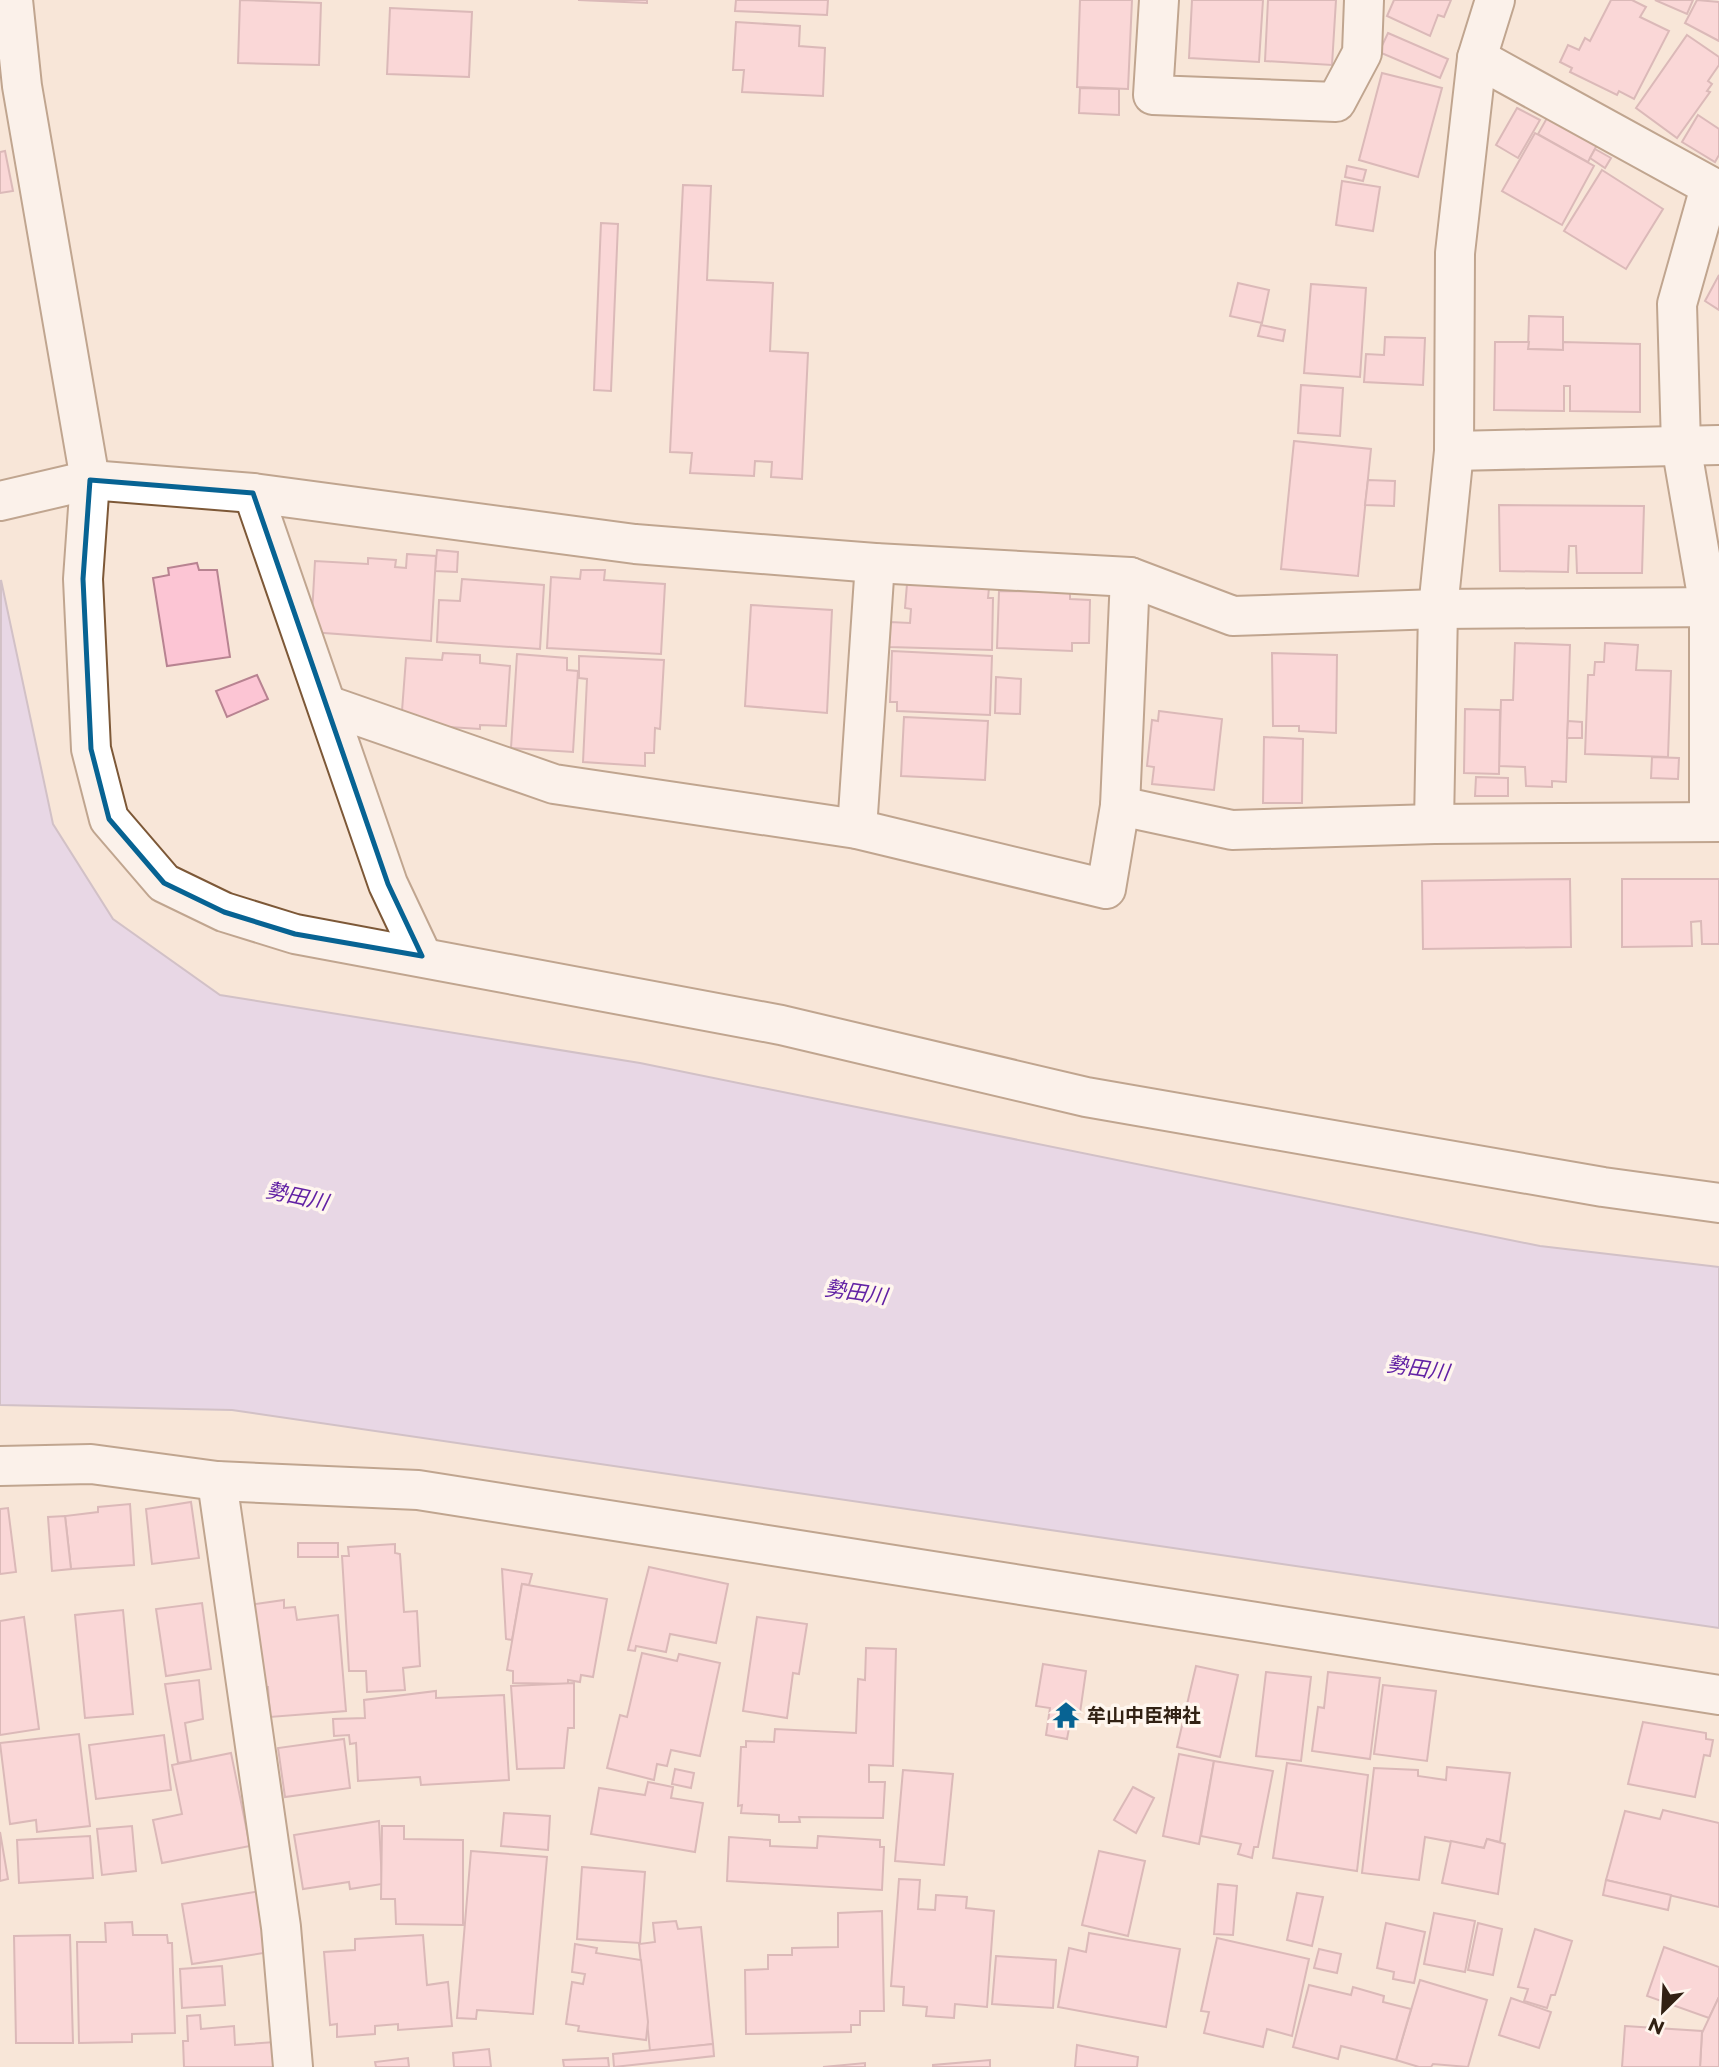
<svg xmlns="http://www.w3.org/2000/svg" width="1719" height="2067" viewBox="0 0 1719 2067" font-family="Montserrat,'Noto Sans JP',sans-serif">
<rect width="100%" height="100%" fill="#f8e6d8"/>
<path fill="#d5c5f3" stroke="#a494b0" stroke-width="2" d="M1,580L53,824L113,919L220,995L640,1063L1540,1246L1719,1267V1628L232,1410L0,1405Z"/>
<g fill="#fcc5d4" stroke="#b88391" stroke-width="2">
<path d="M240,0L321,3L319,65L238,63Z"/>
<path d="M578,0H647V3Z"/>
<path d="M736,0H828L827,15L735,11Z"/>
<path d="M1080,0H1132L1128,89L1077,87Z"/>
<path d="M1192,0H1263L1259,62L1189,58Z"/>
<path d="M1268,0H1336L1332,65L1265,61Z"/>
<path d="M1394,0H1451L1444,17L1438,15L1430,36L1387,16Z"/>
<path d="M1611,0H1632L1646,7L1640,17L1669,31L1634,99L1619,91L1617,95L1570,72L1572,68L1560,62L1568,45L1579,50L1585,38L1590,41Z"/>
<path d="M1655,0H1693L1687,14Z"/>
<path d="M1697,0L1719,2V41L1685,23Z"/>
<path d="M390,8L472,12L469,77L387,74Z"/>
<path d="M736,22L800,26L799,46L825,48L823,96L742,92L744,70H733Z"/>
<path d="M1388,33L1448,59L1440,78L1379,52Z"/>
<path d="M1687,35L1719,57V65L1708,81L1712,84L1707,91L1710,92L1677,138L1636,108Z"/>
<path d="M1382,73L1442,88L1418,177L1359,160Z"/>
<path d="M1080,88L1119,89V115L1079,113Z"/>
<path d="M1517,108L1540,120L1518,158L1496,145Z"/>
<path d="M1698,115L1719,129V155L1715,162L1682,142Z"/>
<path d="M1547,118L1597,145L1588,162L1538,134Z"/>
<path d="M1535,133L1594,166L1562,225L1502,191Z"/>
<path d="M1595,149L1611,158L1605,168L1590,158Z"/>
<path d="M5,151L13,191L0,193V152Z"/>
<path d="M1347,166L1366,170L1363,181L1345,177Z"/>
<path d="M1602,170L1663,209L1626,269L1564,231Z"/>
<path d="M1342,181L1380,187L1373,231L1336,225Z"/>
<path d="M683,185L711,186L707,280L773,283L770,351L808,353L802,479L771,477L772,462L755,461L754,476L690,473L692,453L670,452Z"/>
<path d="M601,223L618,224L611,391L594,390Z"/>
<path d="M1719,275V310L1705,301Z"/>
<path d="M1238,283L1269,290L1262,323L1230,316Z"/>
<path d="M1311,284L1366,288L1360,377L1304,373Z"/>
<path d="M1529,316L1563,317V350L1528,349Z"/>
<path d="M1261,325L1285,330L1283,341L1258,336Z"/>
<path d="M1385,337L1425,338L1423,385L1364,382L1366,354L1384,355Z"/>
<path d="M1495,342H1529L1528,349L1563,350V342L1640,344V412L1570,411V386H1564V411L1494,410Z"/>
<path d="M1301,385L1343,388L1340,436L1298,433Z"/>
<path d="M1294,441L1371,449L1358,576L1281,569Z"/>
<path d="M1368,480L1395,481L1394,506L1365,505Z"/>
<path d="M1499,505L1644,506L1642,573H1577L1576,546H1569L1568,572L1500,571Z"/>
<path d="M437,550L458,552L457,572L435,571Z"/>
<path d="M407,554L436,556L431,641L311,632L315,561L368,564V558L396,560L395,567L406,568Z"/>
<path d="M197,563L199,570H217L230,657L167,666L153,578L169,575L168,568Z"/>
<path d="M581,570H605L604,580L665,584L661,654L547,648L551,577L580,579Z"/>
<path d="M462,579L544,585L540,649L437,642L439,600L460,601Z"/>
<path d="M907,584L989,588L988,598H993L992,650L889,647L890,622L910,623L911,609L905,608Z"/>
<path d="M999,591L1070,592V599L1090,600L1089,643H1072V651L997,648Z"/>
<path d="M751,605L832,610L827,713L745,706Z"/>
<path d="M1515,643L1570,645L1566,782L1552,781V787L1526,786L1525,767L1499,766L1501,700H1513Z"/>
<path d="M1605,643L1638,645L1636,670L1671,671L1668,757L1585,754L1588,675H1594L1595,662H1604Z"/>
<path d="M892,651L992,656L990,715L897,711V702H890Z"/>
<path d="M443,653L480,655V663L510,666L506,726L480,725V729L401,724L406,658L442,660Z"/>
<path d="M1272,653L1337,655L1336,733L1299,731V726H1273Z"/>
<path d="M517,654L567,658V670L578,671L573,752L511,748Z"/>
<path d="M579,656L664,660L660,729L655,728L654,753H645V766L583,762L587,679L579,678Z"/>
<path d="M257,675L268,699L227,717L216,691Z"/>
<path d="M996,677L1021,679L1020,714L995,713Z"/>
<path d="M1465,709L1500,710L1499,774L1464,773Z"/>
<path d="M1159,711L1222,719L1214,790L1152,784L1154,767L1147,766L1152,720L1158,721Z"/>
<path d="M904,717L988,721L985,780L901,776Z"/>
<path d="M1568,721L1582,722V738H1567Z"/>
<path d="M1264,737L1303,739L1302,803H1263Z"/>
<path d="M1652,757L1679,758L1678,779L1651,778Z"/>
<path d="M1476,777L1508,778V796H1475Z"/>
<path d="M1570,879L1571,947L1423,949L1422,881Z"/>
<path d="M1622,879H1719V944H1702L1701,921L1691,922L1692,946L1622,947Z"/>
<path d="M191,1502L199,1558L152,1564L146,1509Z"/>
<path d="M130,1504L134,1565L71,1569L65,1516L98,1512V1507Z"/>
<path d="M8,1508L16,1572L0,1574V1509Z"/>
<path d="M65,1516L71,1569L52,1571L48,1517Z"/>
<rect x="298" y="1543" width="40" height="14"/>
<path d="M395,1544V1553L400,1554L404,1612L417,1611L420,1666L403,1668L405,1690L367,1692L366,1671H349L342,1556H349L348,1547Z"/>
<path d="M649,1567L728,1584L716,1643L670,1634L666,1652L636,1646L635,1651L628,1650Z"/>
<path d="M502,1569L532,1574L529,1585L522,1584L512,1640L506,1639Z"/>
<path d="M522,1584L607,1599L593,1677L581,1675L580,1682L568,1680V1684L513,1683V1671L507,1670Z"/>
<path d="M284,1600V1608L295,1607L297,1620L338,1615L346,1711L270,1717L268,1687H261L248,1605Z"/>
<path d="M202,1603L211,1669L166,1676L156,1609Z"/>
<path d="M123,1610L133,1714L85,1718L75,1615Z"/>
<path d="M24,1617L39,1729L0,1735V1621Z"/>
<path d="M757,1617L807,1624L799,1674L793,1673L787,1718L743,1711Z"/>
<path d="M866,1648L896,1649L893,1766L869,1765V1782H885L883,1818L799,1817L800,1822H779V1815L741,1813L742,1805L738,1806L741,1747H746V1741L774,1742L775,1729L856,1733L858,1679L865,1680Z"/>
<path d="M642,1653L677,1661L679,1654L720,1663L700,1756L671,1750L667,1766L657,1764L654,1780L607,1768L620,1715L627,1717Z"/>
<path d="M1043,1664L1086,1671L1080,1713L1072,1712L1067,1739L1046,1735L1050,1708L1036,1706Z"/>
<path d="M1196,1666L1238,1675L1220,1757L1177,1747Z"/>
<path d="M1266,1672L1311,1677L1301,1761L1256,1756Z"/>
<path d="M1328,1672L1380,1678L1370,1759L1312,1751L1318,1707L1324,1708Z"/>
<path d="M199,1680L203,1719L185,1723L191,1761L178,1763L165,1684Z"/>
<path d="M574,1683V1728H568L564,1768L517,1769L511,1686Z"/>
<path d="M1383,1685L1436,1691L1427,1761L1374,1754Z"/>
<path d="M436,1691V1698L504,1695L509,1780L421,1785L420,1777L358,1781L356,1743L350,1744L349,1735L334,1736L333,1719L365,1718L364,1700Z"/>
<path d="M1643,1722L1706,1733V1739L1713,1740L1710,1756L1704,1755L1695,1797L1628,1784Z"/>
<path d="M79,1734L90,1826L37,1832L36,1820L10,1824L0,1743Z"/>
<path d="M164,1735L171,1790L96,1799L89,1745Z"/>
<path d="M344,1739L350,1788L285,1797L278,1748Z"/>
<path d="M231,1753L250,1846L162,1863L153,1820L182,1814L172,1765Z"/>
<path d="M1179,1754L1214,1761L1199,1844L1163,1836Z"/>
<path d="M1214,1761L1273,1771L1258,1847H1254L1252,1858L1238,1854L1241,1844L1201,1836Z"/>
<path d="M1287,1763L1368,1775L1357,1871L1273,1858Z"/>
<path d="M1447,1767L1510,1773L1500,1842L1487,1839L1484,1848L1425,1837L1419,1880L1362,1873L1374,1768L1418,1770V1776L1446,1780Z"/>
<path d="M675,1769L694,1773L691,1788L672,1784Z"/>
<path d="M903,1770L953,1774L944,1865L895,1861Z"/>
<path d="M648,1782L673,1787L671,1798L703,1803L695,1852L591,1834L599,1788L645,1795Z"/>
<path d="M1133,1787L1154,1798L1136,1833L1114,1820Z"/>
<path d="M1663,1810L1719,1823V1907L1606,1880L1625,1811L1660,1819Z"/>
<path d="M504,1813L550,1816L548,1850L501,1846Z"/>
<path d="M379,1821L382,1884L350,1889L349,1882L303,1889L294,1835Z"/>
<path d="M132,1826L136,1871L102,1875L97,1829Z"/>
<path d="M382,1826H404V1839L463,1840V1925L396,1924L395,1899H381Z"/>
<path d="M0,1832L8,1879L0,1881Z"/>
<path d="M90,1836L93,1878L19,1883L17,1840Z"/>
<path d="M818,1836L880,1840V1847H884L882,1890L727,1881L729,1837L770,1840V1846L817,1848Z"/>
<path d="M1487,1839L1505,1844L1498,1894L1442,1883L1451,1841L1484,1848Z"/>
<path d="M471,1851L547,1857L533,2014L477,2010L476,2019L457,2018Z"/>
<path d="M1099,1851L1145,1861L1128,1936L1082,1925Z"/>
<path d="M582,1867L645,1872L640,1943L577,1939Z"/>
<path d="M899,1879L920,1880L918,1909L935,1910L936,1895L967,1897L966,1908L994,1911L987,2007L955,2004L954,2018L926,2016L927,2007L903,2005L904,1987L891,1986Z"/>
<path d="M1606,1880L1671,1895L1668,1910L1603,1895Z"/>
<path d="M1218,1884L1237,1886L1233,1935L1214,1934Z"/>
<path d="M261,1891L270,1952L192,1964L182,1904Z"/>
<path d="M1297,1893L1323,1897L1312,1946L1287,1940Z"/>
<path d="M882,1911L884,2011H860V2025H851V2032L746,2034L745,1970L768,1969V1955H792V1948L838,1947V1913Z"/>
<path d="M1434,1913L1475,1921L1465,1972L1424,1964Z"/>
<path d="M676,1921L678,1929L701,1927L713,2044L650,2051L639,1944L655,1942L653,1923Z"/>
<path d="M132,1922L133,1935H167L168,1943H172L175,2033L132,2034V2042L79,2043L77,1942H106L105,1923Z"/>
<path d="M1386,1923L1425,1932L1414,1983L1393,1979L1394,1972L1377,1968Z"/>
<path d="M1478,1923L1502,1929L1493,1975L1468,1970Z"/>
<path d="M1535,1929L1572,1941L1555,1995H1551L1547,2008L1524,2001L1528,1989L1518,1987Z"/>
<path d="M1089,1933L1180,1949L1166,2027L1058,2007L1069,1948L1086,1952Z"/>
<path d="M70,1935L73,2043H16L14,1936Z"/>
<path d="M423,1935L427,1985L448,1982L452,2026L398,2030V2024L375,2026V2034L337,2037V2024L330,2025L324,1952L355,1950V1939Z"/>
<path d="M1217,1938L1309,1959L1292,2036L1267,2029L1263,2047L1204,2033L1209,2012L1201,2011Z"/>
<path d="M575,1944L597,1948L596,1953L641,1960L648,2022L646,2040L578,2031L579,2026L566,2024L572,1982L583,1984L585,1974L572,1972Z"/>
<path d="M1664,1947L1719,1967V1997L1709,2018L1647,1996Z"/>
<path d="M1319,1949L1341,1954L1337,1973L1314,1968Z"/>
<path d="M996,1956L1056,1960L1053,2008L992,2004Z"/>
<path d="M222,1966L225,2005L182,2008L180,1969Z"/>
<path d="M1420,1980L1487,2000L1468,2067L1433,2064L1431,2067H1419L1396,2060Z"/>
<path d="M1309,1985L1351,1995L1353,1987L1384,1996L1383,2002L1411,2009L1396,2060L1341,2046L1338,2059L1293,2047Z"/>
<path d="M1719,1997V2067H1700L1702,2033Z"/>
<path d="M1511,1998L1551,2012L1539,2048L1499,2035Z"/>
<path d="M200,2015L201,2029L234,2026L235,2045L289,2041L291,2067H184L183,2041H188L187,2016Z"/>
<path d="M1625,2026L1702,2031L1700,2067H1622Z"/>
<path d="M713,2044L714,2056L614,2067L613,2054Z"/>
<path d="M1077,2045L1138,2057L1137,2067H1075Z"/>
<path d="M489,2049L491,2067H454L453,2053Z"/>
<path d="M408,2058L409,2067H376L375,2062Z"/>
<path d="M608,2058L609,2067H564L563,2060Z"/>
<path d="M990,2060V2067H933V2065Z"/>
<path d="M865,2063V2067H823Z"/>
</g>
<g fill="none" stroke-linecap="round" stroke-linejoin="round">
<defs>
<g id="minor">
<path d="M13,0L22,86L90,480L83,579L91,749L109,819L164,883L224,912L295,934L781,1025L1086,1097L1603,1187L1719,1203"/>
<path d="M1159,0L1153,95L1336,102L1362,53L1364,0"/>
<path d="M1477,58L1719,191"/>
<path d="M1454,451L1719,445"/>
<path d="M253,493L388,884L422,956"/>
<path d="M0,501L90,480L253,493L635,544L875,563L1130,577L1233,616L1438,609L1719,607"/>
<path d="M327,705L554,784L857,829L1106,889L1120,806L1130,577"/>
<path d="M1120,806L1232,830L1434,824L1719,822"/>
<path d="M1709,822V607L1681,445L1677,304L1710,187"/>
<path d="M1434,824L1438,609L1454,451L1455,253L1477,58L1495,0"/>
<path d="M857,829L875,563"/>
<path d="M0,1466L91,1464L217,1481L418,1490L1719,1695"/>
<path d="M217,1481L281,1927L293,2067"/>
</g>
</defs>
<use href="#minor" stroke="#7d5837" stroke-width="42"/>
<use href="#minor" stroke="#fff" stroke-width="38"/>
</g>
<path d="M0 0H1719V2067H0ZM90,480L253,493L388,884L422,956L295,934L224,912L164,883L109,819L91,749L83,579Z" fill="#f8e6d8" fill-opacity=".55" fill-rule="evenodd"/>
<path fill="none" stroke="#076393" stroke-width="5" stroke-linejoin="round" d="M90,480L253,493L388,884L422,956L295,934L224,912L164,883L109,819L91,749L83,579Z"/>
<defs>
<symbol id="temple-bare" viewBox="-9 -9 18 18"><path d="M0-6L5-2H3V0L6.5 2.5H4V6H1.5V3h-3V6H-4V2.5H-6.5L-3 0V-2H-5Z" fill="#076393" stroke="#fff6ee" stroke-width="2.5" paint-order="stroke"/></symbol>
</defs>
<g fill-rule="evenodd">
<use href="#temple-bare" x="1047" y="1696" width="38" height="38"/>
</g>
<g text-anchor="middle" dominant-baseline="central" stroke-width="7" stroke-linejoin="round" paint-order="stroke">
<g font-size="19" font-weight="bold" fill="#312113" stroke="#fff6ee" text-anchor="start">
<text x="1087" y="1715">牟山中臣神社</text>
</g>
<g font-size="21" font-style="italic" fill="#6221a4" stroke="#fff6ee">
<text transform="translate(297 1196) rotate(12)">勢田川</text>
<text transform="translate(856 1292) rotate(8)">勢田川</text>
<text transform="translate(1418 1368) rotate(8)">勢田川</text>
</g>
</g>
<g transform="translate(1663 2011) rotate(204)" stroke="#fff6ee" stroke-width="5" paint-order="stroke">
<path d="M0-5L12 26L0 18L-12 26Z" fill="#312113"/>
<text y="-10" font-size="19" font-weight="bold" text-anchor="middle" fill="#312113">N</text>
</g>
</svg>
